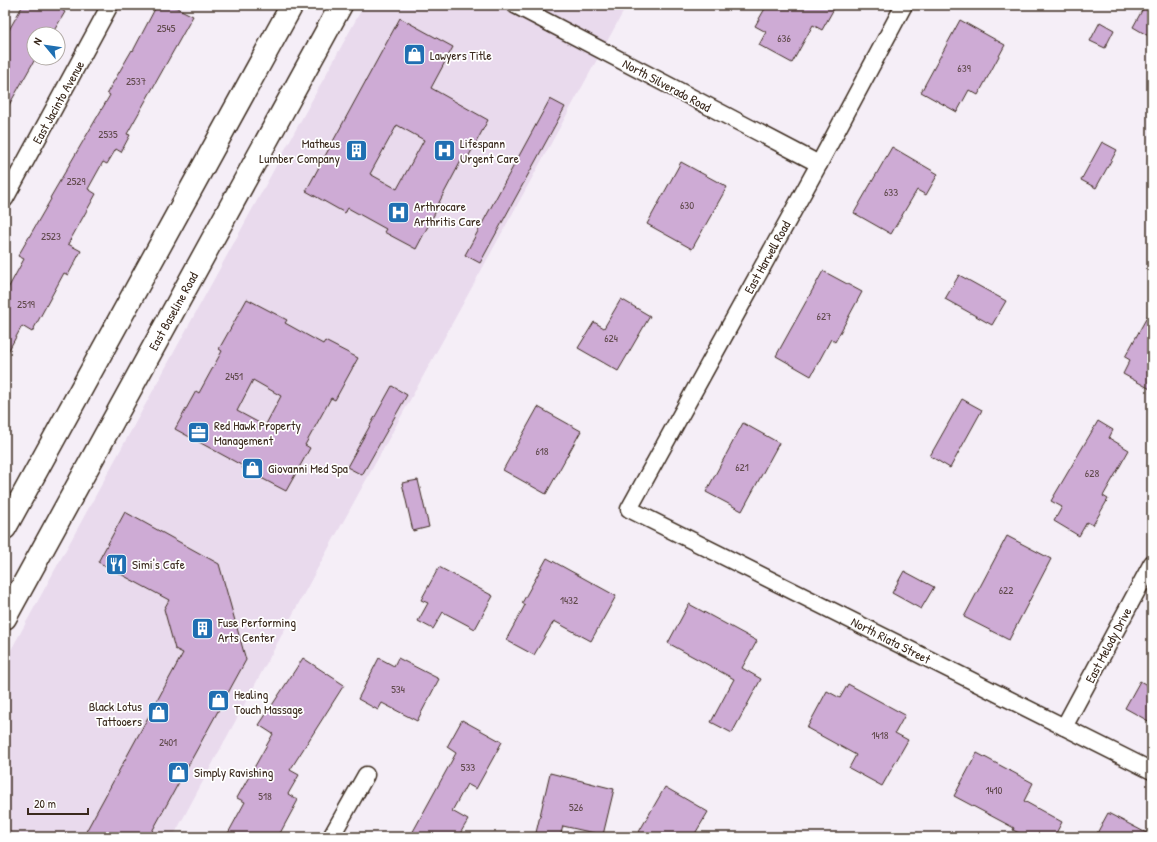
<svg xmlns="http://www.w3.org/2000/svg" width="1157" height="842" viewBox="0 0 1157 842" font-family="'Patrick Hand',sans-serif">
<rect width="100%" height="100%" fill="#f5eef7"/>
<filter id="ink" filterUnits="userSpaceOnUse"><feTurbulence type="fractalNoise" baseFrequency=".025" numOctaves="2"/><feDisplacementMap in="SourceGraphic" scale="8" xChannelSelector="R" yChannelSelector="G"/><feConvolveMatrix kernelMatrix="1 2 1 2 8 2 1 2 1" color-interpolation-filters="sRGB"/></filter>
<g filter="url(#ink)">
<path fill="#e9daed" d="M364,5H627L315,573L173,837H5V661Z"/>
<g fill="#ceabd5" stroke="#3b2a1e" fill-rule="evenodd">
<path d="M23,5H53L65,12L52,34H34V61L5,112V37Z"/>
<path d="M157,5H171L193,16L127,134L130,135L121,152L116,149L107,164L103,162L88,189L96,194L68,244L81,251L68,275L64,273L32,332L22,326L5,357V294L24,259L18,256L51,199L50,198L110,95L107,93L132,50L133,51Z"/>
<path d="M767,5H836L822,30L813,25L792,63L759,45L766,32L755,26Z"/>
<path d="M1145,5H1152V38L1133,27Z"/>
<path d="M400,18L453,47L431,88L488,120L465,163L461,161L435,210L436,211L416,249L384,232L386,229L348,208L345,213L306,191ZM397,125L424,140L397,189L370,174Z"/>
<path d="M960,20L1005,45L978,95L969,90L957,112L921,92Z"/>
<path d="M1100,22L1114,30L1105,48L1090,41Z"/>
<path d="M550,99L565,107L480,263L465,255Z"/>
<path d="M1102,142L1117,150L1096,188L1081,180Z"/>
<path d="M892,147L938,174L926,195L917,190L891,234L854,213Z"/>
<path d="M681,162L727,187L692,249L647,224Z"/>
<path d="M823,271L862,292L835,342L831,339L811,376L776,356Z"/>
<path d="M959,275L1006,301L992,325L945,299Z"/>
<path d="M247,299L287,320L285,323L323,344L325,341L358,358L335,400L331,398L305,445L310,448L286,491L242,468L243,466L175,429L196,391L199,393L222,351L219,349ZM253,380L281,396L265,426L237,411Z"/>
<path d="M621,299L650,316L618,371L578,348L594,322L604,328Z"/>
<path d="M1152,308V390L1123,374L1130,360L1125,357Z"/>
<path d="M392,386L407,395L362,475L347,467Z"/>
<path d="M962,399L982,410L950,468L930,456Z"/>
<path d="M538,407L581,431L546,494L503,470Z"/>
<path d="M1098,421L1113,430L1109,438L1129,450L1103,496L1108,499L1093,525L1087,522L1079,536L1054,521L1062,507L1051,501Z"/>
<path d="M743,423L779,443L742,511L706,492Z"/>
<path d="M418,480L429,527L413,531L402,483Z"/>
<path d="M125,512L219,564L246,660L149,837H83L183,653L175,649L164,609L169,600L98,562Z"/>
<path d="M1007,536L1051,559L1009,640L964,617Z"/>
<path d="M547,558L616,596L591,641L554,621L534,655L506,640L525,605L522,603Z"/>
<path d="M439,567L493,596L475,629L443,612L433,629L418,621L428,603L421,600Z"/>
<path d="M904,571L934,587L921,609L892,593Z"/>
<path d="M689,604L757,641L742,668L761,679L732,733L711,722L734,679L668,643Z"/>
<path d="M303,658L344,685L290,770L299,775L288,794L298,800L278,837H226L245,802L237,798L273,734L259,725Z"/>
<path d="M379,658L394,666L398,658L439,679L417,721L382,703L378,710L358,699Z"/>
<path d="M1140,681L1152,688V723L1125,708Z"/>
<path d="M848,684L905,715L895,733L908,740L882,786L849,768L856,755L807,728L827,691L840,698Z"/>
<path d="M462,720L502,742L476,789L467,784L452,811L468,820L458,837H410L456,753L447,747Z"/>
<path d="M977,753L1033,783L1024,801L1062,822L1054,837H1027L1013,830L1014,828L954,796Z"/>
<path d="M550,773L614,789L603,835L563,826L560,837H535Z"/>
<path d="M665,787L708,812L693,837H636Z"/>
<path d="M1108,813L1152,836V837H1095Z"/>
</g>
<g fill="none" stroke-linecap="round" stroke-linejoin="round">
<defs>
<g id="minor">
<path d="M515,5L819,164"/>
<path d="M904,5L819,164L629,509L1152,771"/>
<path d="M5,199L110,5"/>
<path d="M1064,727L1152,563"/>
<path d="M331,837L366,775"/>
</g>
<g id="primary">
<path d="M5,528L292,5"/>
<path d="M5,618L341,5"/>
</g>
</defs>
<use href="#minor" stroke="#3b2a1e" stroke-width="19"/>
<use href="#primary" stroke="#3b2a1e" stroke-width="25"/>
<use href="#minor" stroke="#fff" stroke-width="16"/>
<use href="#primary" stroke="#fff" stroke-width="22"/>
</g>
</g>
<defs>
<symbol id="shop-square" viewBox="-11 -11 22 22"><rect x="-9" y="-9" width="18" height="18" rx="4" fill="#1f6fb2" stroke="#fff"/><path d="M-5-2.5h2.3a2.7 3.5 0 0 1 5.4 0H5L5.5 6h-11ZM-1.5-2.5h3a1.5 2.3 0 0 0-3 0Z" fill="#fff"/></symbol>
<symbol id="building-square" viewBox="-11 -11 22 22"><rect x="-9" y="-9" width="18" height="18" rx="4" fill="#1f6fb2" stroke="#fff"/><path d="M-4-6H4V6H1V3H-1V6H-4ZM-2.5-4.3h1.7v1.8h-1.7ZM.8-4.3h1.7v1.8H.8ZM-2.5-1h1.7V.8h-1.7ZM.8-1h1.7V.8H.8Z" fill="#fff"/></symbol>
<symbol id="hospital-square" viewBox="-11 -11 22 22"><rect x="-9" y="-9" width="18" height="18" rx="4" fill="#1f6fb2" stroke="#fff"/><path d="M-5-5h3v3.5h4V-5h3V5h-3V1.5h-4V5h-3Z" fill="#fff"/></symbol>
<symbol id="office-square" viewBox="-11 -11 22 22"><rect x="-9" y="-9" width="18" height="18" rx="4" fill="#1f6fb2" stroke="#fff"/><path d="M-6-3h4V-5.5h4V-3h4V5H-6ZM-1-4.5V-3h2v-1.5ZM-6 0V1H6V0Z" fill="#fff"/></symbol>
<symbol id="restaurant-square" viewBox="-11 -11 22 22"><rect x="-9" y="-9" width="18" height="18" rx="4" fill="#1f6fb2" stroke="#fff"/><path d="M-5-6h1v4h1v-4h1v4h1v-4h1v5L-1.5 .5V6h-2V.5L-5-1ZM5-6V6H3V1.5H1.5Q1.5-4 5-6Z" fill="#fff"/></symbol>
</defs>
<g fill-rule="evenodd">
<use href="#shop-square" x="402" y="42" width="25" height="25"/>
<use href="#building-square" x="344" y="138" width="25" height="25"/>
<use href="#hospital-square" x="432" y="138" width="25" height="25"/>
<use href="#hospital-square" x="386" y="200" width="25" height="25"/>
<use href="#office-square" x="186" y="420" width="25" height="25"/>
<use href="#shop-square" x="240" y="456" width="25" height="25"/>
<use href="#restaurant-square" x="104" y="552" width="25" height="25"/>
<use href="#building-square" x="190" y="616" width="25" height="25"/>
<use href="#shop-square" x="206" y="688" width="25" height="25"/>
<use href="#shop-square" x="146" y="700" width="25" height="25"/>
<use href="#shop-square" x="166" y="760" width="25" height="25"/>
</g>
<g text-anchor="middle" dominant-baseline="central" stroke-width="3.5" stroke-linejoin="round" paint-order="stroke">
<g font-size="11" fill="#604a4c">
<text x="166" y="28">2545</text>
<text x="784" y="38">636</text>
<text x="964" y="68">639</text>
<text x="136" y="81">2537</text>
<text x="108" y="134">2535</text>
<text x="76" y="181">2529</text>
<text x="891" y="192">633</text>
<text x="687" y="205">630</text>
<text x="51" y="236">2523</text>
<text x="26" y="304">2519</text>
<text x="824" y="316">627</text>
<text x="611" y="338">624</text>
<text x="234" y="376">2451</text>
<text x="542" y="451">618</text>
<text x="742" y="467">621</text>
<text x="1092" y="473">628</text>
<text x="1006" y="590">622</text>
<text x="569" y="600">1432</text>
<text x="398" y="689">534</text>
<text x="880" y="735">1418</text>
<text x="168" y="742">2401</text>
<text x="468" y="767">533</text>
<text x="994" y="790">1410</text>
<text x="265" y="796">518</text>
<text x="576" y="807">526</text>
</g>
<g font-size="13" fill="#3b2a1e" stroke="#fff" text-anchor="start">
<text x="430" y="55">Lawyers Title</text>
<text x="340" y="143" text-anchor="end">Matheus<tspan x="340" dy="15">Lumber Company</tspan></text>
<text x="460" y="143">Lifespann<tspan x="460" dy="15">Urgent Care</tspan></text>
<text x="414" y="206">Arthrocare<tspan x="414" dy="15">Arthritis Care</tspan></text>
<text x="214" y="425">Red Hawk Property<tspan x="214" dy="15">Management</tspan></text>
<text x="268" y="468">Giovanni Med Spa</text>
<text x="132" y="564">Simi's Cafe</text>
<text x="218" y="622">Fuse Performing<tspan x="218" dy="15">Arts Center</tspan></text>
<text x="234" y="694">Healing<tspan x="234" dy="15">Touch Massage</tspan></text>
<text x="142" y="706" text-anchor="end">Black Lotus<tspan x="142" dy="15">Tattooers</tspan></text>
<text x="194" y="772">Simply Ravishing</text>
</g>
<g font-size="13" fill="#3b2a1e" stroke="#fff">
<text transform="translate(667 85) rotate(28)">North Silverado Road</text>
<text transform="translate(58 102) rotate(-61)">East Jacinto Avenue</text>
<text transform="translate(767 257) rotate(-61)">East Harwell Road</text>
<text transform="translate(173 311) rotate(-61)">East Baseline Road</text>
<text transform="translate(891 640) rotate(27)">North Riata Street</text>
<text transform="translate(1108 645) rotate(-62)">East Melody Drive</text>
</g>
</g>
<rect width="1157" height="842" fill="none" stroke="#fff" stroke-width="20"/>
<rect x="10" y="10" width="1137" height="822" fill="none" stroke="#3b2a1e" stroke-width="1.5" filter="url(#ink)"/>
<g transform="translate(46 46) rotate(299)"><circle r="19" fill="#ffffff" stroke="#b1aaa5"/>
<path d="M0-3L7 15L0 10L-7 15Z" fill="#1f6fb2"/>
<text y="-6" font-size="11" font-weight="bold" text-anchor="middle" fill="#3b2a1e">N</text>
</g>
<path d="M28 808v6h60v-6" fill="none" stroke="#3b2a1e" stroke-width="2"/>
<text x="34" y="808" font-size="12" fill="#3b2a1e" stroke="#ffffff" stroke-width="3" paint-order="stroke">20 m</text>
</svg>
